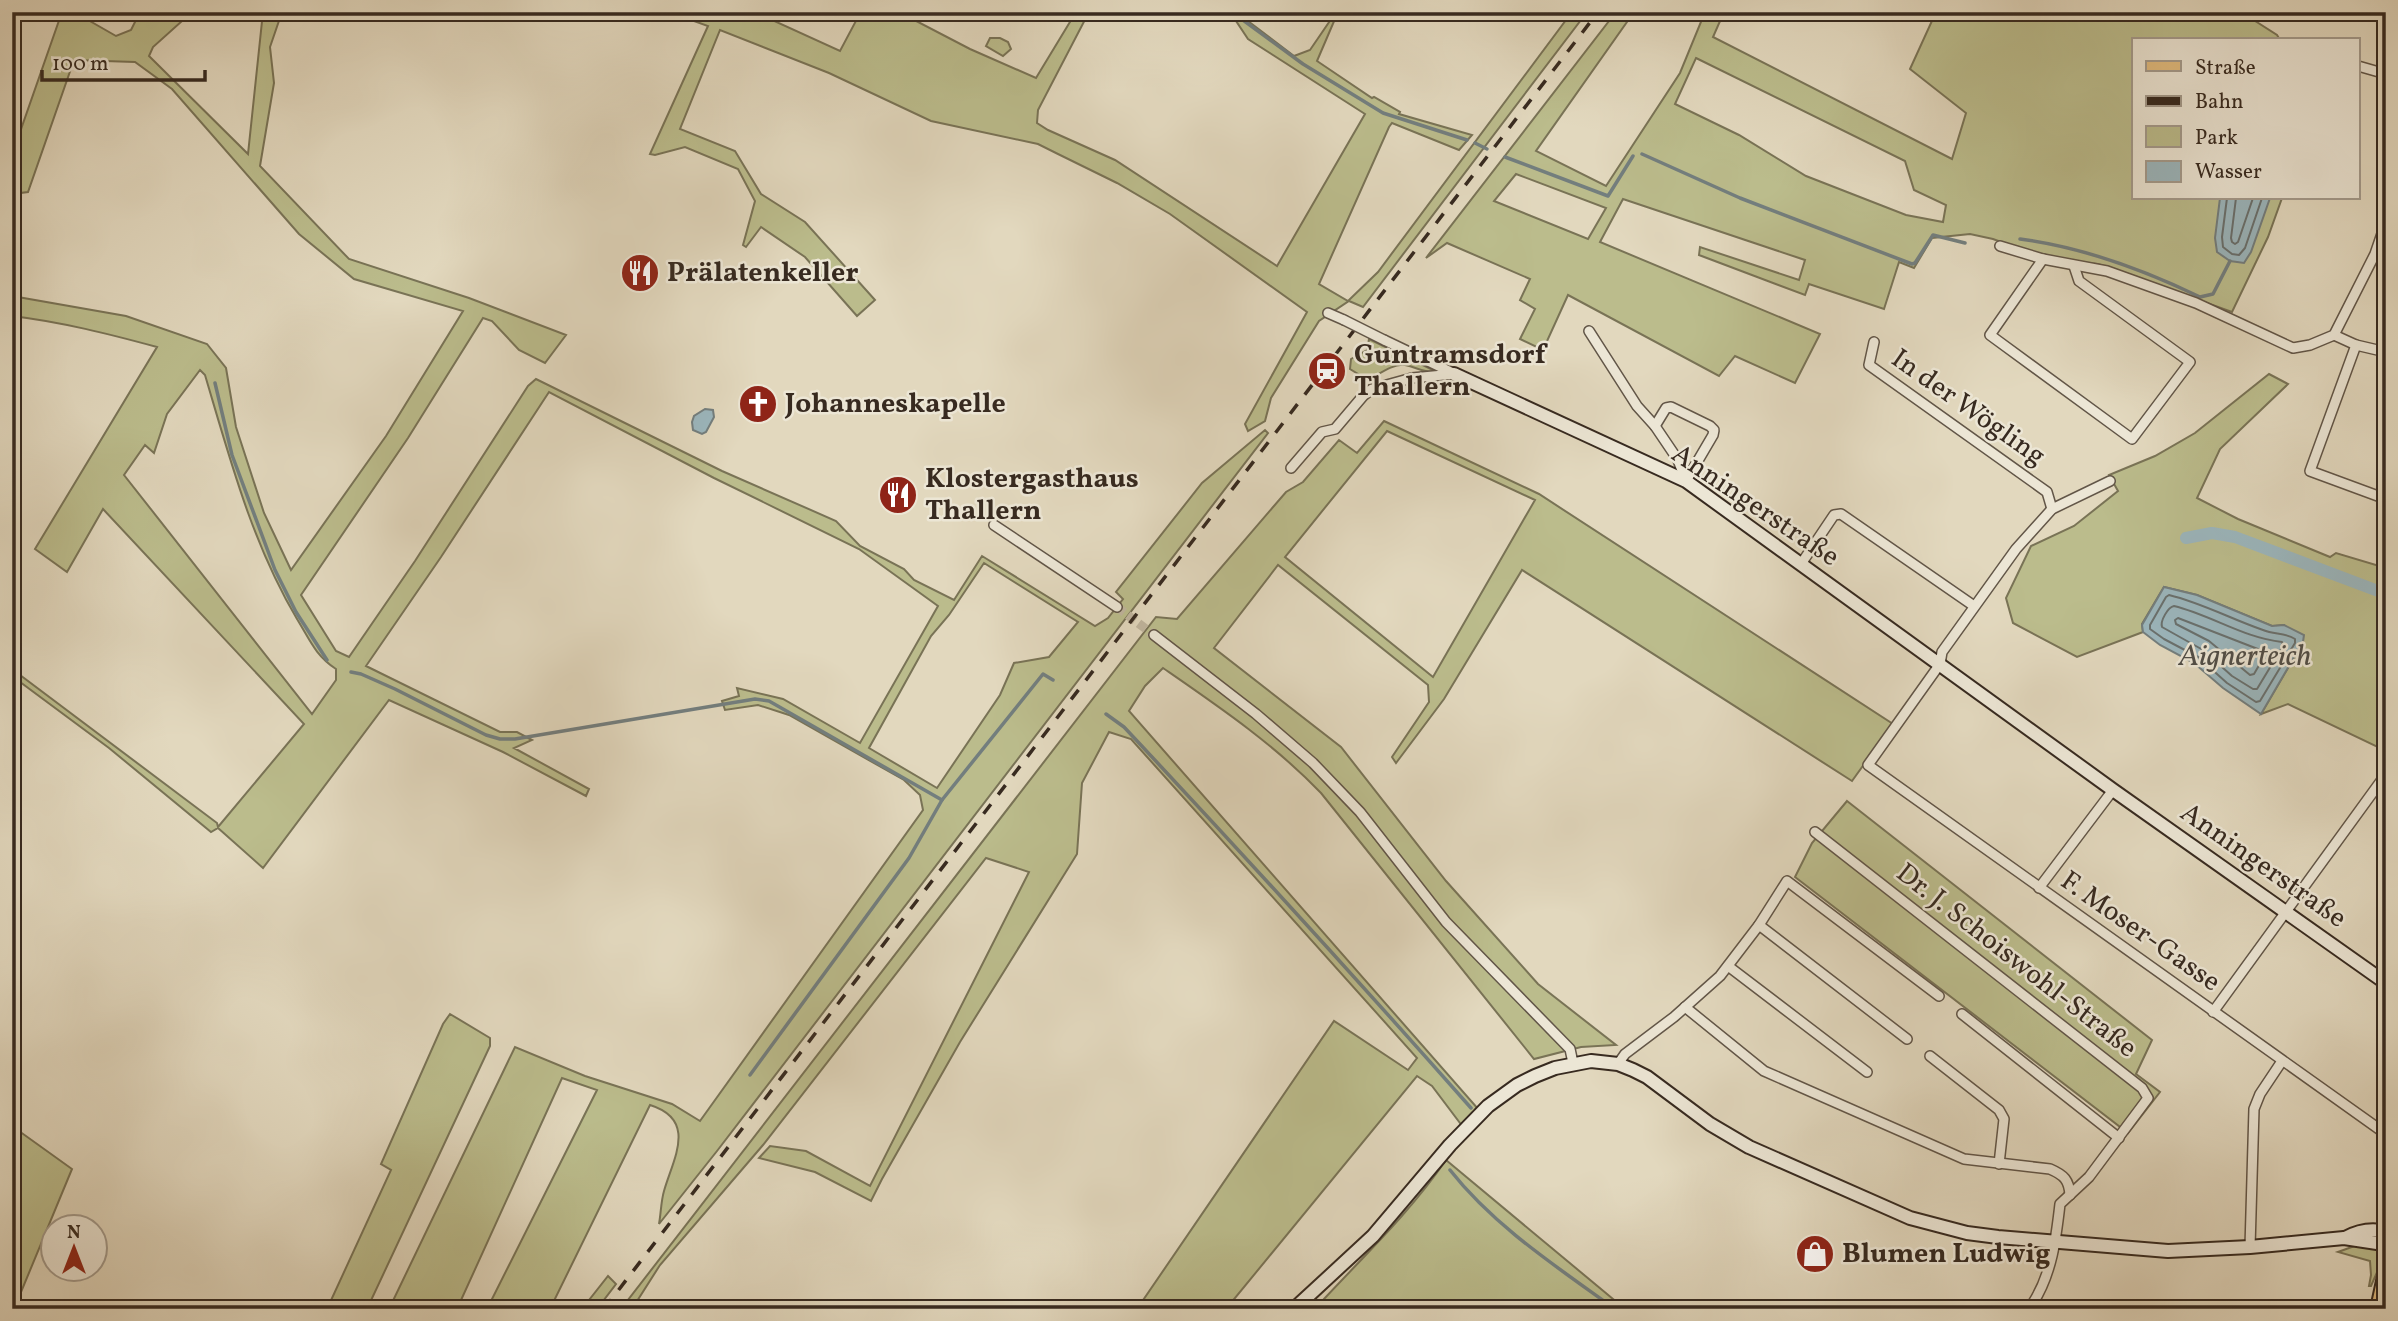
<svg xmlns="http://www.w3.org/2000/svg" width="2398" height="1321" viewBox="0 0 2398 1321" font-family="Vollkorn,serif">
<rect width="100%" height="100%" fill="#e2d8be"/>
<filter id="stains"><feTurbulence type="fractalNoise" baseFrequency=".00286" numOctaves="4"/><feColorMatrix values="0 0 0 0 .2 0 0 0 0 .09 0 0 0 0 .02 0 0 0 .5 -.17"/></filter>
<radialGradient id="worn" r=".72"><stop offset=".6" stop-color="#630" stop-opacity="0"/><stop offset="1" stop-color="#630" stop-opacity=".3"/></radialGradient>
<g fill="#bbbc8c" stroke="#797356" stroke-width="2" fill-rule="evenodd">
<path d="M62,12H74L116,36L131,30L140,12H154L160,20L169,12H192L153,47L149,56L248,154L263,12H282L270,47L274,83L260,166L349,259L469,298L566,335L545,363L519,350L492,321L483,318L408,438L301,595L336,651L349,657L415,561L528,386L536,379L722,471L836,521L860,546L904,569L914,580L954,600L982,556L1095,626L1108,618L1123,599L1116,592L1202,483L1265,430L1268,433L717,1151L659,1224C661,1213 661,1201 664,1191C673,1159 698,1120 650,1105L550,1309H487L597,1090L562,1078L457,1309H389L515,1047L585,1076L672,1104L700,1121L923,810L920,795L904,780L789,715L758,705L725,710L722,701L739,696L737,688L783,699L860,743L938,606L859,549L714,478L549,392L441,557L366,666L500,732H517L532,740L514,748L589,789L586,796L503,752L389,700L263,868L218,828L211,832L109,748L12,676V669L217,823L218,827L304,724L103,509L67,572L35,549L157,347C109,334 62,322 12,316V296L126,316L207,344L226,368L236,427L264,513L291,570L386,436L463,311L354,279L299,234L172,89L135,62L74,60L28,192L12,194V155ZM200,370L205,375C230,459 252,543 297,619C310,640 315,655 336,669V680L312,714L124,475L145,445L154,453L167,414ZM984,563L1078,622L1049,657L1014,663L1000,695L937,788L869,748L931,636L949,615Z"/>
<path d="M669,12L757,13L840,51L857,19L845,12H899L970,49L1036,78L1076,12H1089L1038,110L1037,123L1048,130L1115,160L1277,266L1365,114L1248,39L1236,21L1225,12H1236L1294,56L1310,50L1336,12H1338L1317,61L1372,98L1374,97L1400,112L1399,114L1472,135L1459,150L1392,123L1389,127L1319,284L1348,301L1378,272L1572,12H1587L1363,307L1349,301L1319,321L1271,398L1265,421L1248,431L1245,424L1307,312L1170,214L1117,183L1058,154L1038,144L931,121L829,73L720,30L680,129L735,151L761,194L805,222L875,300L857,316L805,257L761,227L746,247L743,245L755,201L738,169L685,147L655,155L650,154L708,26Z"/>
<path d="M1616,12H1634L1536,151L1606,186L1680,73L1705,12H1724L1713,37L1952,159L1966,113L1910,69L1936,12H2241L2277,35L2280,40H2134V198H2282L2268,237L2232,312L2098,264L2075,262L2020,249L1993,239L1970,234L1932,238L1914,268L1899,262L1884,309L1809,284L1805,295L1699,255L1700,247L1799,280L1805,260L1623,199L1600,242L1820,334L1795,383L1735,356L1719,376L1568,295L1543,350L1520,339L1535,309L1520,300L1530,279L1447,243L1426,258ZM1696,58L1905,161L1914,190L1946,205L1943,222L1906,215L1806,176L1739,135L1675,104ZM1516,174L1606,208L1588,239L1494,201Z"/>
<path d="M990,38H1000L1008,42L1011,49L1003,56L986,46Z"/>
<path d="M1369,339L1433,370V372C1422,372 1416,367 1405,365C1393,363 1378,375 1368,380L1350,369L1351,359L1367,350Z"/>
<path d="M2269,374L2288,384L2220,449L2197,498L2238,519L2330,557L2336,553L2386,568V751L2288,704L2261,714L2303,642L2284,625L2272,626L2197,595L2164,587L2142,624L2143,632L2077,657L2013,623L2006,598L2031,546L2074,526L2118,491L2109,475L2155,456L2195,433Z"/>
<path d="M1384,421L1539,494L1893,724L1852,781L1522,570L1444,699L1396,763L1392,757L1429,702L1428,685L1278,565L1214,648L1341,747L1446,881L1538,984L1616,1045L1581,1047L1534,1059L1321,793C1274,744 1218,706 1163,668L1145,686L1129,711L1479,1110L1463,1127L1432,1086L1417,1076L1226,1309H1137L1334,1021L1408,1070L1417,1058L1131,739L1109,732L1082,783L1077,854L960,1042L882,1179L871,1201L815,1172L759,1158L770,1146L806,1151L870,1186L1029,872L986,858L763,1145L660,1265L632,1309H621L1156,617L1177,619L1286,492L1303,482L1339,440L1357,453ZM1387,431L1535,500L1433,677L1285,557Z"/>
<path d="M1847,801L2152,1040L2136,1074L2160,1092L2128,1133L1795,877L1812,843Z"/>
<path d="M450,1014L490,1038V1046L367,1309H327L391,1170L381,1164L443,1024Z"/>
<path d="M12,1126L72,1169L14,1309H12Z"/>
<path d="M1446,1160L1625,1309H1333L1326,1303L1324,1299C1366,1254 1411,1211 1446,1160Z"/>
<path d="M2360,1244C2373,1246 2379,1248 2382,1261L2371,1286H2369L2371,1275L2370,1261L2338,1252Z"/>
<path d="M608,1276L616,1284L597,1309H582Z"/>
</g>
<g fill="#9bb6bd" stroke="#737e7e" stroke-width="2">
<path d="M2220,198H2270L2251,252L2244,263L2230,261L2217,252L2215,238Z"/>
<path d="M705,409L713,410L714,417L706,432L702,434L693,430L692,422L694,416Z"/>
<path d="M2164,587L2197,595L2272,626L2284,625L2304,635L2303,642L2261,714L2223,688L2194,663L2160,645L2143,632L2142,625Z"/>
</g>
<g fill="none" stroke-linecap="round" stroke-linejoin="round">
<g stroke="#69706e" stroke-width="2">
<path d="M2227,198L2222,237L2223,247L2232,254L2239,255L2245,248L2262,198"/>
<path d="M2236,198L2231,238L2232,242L2235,244L2238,242L2253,198"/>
<path d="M2169,595C2202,603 2231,619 2263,630C2275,635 2284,632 2295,639V643L2260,701L2256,702L2227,683L2198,657L2164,639L2150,629V625L2166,597Z"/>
<path d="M2174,606C2211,615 2244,638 2282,642L2283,646L2257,689H2253L2232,676L2203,650L2162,627C2160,621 2168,607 2174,606Z"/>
<path d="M2178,618L2263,651L2265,655L2254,674L2250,675L2209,641L2176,624L2175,620Z"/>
</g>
<g stroke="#737e7e" stroke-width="3.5">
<path d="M1232,12L1303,64L1383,113L1467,140"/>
<path d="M1475,143L1487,149"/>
<path d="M1642,154L1740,198L1912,264L1915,263L1933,235L1965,243"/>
<path d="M1505,157L1608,196L1633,156"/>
<path d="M2020,239C2082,247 2144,270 2200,297L2213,294L2230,261"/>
<path d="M215,383L232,455L275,570L296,612L327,660"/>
<path d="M351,672L361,674L395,689L486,735L500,739H515L755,699L769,701L942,800"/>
<path d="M1106,714L1124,727C1242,853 1357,979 1471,1108"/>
<path d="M750,1075L909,858L942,800L1043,674L1053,680"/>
<path d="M1450,1170C1494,1226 1557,1267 1615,1309"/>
</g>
<path stroke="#9bb6bd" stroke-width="12" d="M2186,538L2212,533L2235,537L2386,594"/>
<path stroke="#c0b59e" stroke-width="9" stroke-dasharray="9 4.5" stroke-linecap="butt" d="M1117,607L1154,635"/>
<defs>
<g id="street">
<path d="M2358,66L2386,74"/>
<path d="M2000,246L2043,259L2107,271L2196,303L2293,348L2310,345L2334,335L2375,254L2386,222"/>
<path d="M2043,259L1990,335L2132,439L2190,362L2079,281L2074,266"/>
<path d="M1328,313L1344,320"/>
<path d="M1589,331L1637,406L1655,426L1678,460L1686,481"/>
<path d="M2334,335L2356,345L2386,352"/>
<path d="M1384,340L1453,373"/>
<path d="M1874,342L1869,365L2047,492L2052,509"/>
<path d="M2356,345L2310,471L2386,499"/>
<path d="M1655,426L1666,408L1671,407L1710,426L1714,430L1713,435L1686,481"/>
<path d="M1291,468L1322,432L1335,429L1363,396L1372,389L1412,378L1454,374"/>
<path d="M2110,481L2052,509L2016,549L1942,652L1940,664L1868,765L2386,1134"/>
<path d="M994,525L1117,607"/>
<path d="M1801,564L1834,515L1841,514L1974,606"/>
<path d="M1154,635L1256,714L1313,763L1360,812L1446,922L1570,1049L1573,1063"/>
<path d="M1815,832L2142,1088L2148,1098L2089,1177L2060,1204C2056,1239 2052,1273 2033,1303L2042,1309"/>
<path d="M2039,888L2113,790"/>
<path d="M1759,925L1907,1039"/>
<path d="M1728,966L1867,1072"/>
<path d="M1685,1007L1764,1071L1964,1159L2050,1169C2064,1175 2069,1180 2070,1195"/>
<path d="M2213,1012L2381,781"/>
<path d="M1962,1014L2119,1138"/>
<path d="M1930,1056L1999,1110L2004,1119L1999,1164"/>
<path d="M1618,1064L1625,1054L1674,1017L1720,976L1759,925L1787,881L1939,996"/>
<path d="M2250,1247L2254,1109L2260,1094L2282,1061"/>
</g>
<g id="secondary">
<path d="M1454,374L1686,481L2113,790L2386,983"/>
<path d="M2345,1238C2358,1231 2371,1228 2386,1232"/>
<path d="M1294,1309L1373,1236L1450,1145L1488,1106L1517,1085L1535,1076L1555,1068L1591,1061L1618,1064L1633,1070L1647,1077L1710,1124L1749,1147L1910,1218L1967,1233L1998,1237L2168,1251L2250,1247L2344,1238L2377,1243L2386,1241"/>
</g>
<path id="primary" d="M2378,1309L2386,1272"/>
</defs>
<use href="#street" stroke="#625648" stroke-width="12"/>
<use href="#secondary" stroke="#372a20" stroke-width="16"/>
<use href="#primary" stroke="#372a20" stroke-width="18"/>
<use href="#street" stroke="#ece6d5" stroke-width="9"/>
<use href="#secondary" stroke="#ece6d5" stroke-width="12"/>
<use href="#primary" stroke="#e1bc7f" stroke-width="14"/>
<path stroke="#372a20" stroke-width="3.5" stroke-dasharray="12 12" stroke-linecap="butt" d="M604,1309L1598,12"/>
<defs>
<path id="street-bridge" d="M1344,320L1384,340"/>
</defs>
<use href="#street-bridge" stroke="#625648" stroke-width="12" stroke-linecap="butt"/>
<use href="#street-bridge" stroke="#ece6d5" stroke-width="9"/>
</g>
<defs>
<symbol id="restaurant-disc" viewBox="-11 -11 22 22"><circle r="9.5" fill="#8f2418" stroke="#ece6d5"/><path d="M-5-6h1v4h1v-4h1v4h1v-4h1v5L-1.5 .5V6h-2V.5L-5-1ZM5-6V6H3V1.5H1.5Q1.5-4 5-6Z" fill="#fff"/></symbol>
<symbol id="station-disc" viewBox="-11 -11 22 22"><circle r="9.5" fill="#8f2418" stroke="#ece6d5"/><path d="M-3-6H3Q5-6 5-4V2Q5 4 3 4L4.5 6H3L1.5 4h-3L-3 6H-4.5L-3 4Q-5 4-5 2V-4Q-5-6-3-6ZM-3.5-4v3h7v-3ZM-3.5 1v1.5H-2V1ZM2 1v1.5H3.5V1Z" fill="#fff"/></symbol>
<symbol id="church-disc" viewBox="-11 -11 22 22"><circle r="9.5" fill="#8f2418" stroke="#ece6d5"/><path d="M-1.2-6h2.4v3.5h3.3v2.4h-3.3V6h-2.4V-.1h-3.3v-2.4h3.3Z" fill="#fff"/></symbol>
<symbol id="shop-disc" viewBox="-11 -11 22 22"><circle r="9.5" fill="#8f2418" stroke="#ece6d5"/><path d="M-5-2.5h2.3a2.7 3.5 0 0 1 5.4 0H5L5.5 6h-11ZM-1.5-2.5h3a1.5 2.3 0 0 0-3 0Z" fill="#fff"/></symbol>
</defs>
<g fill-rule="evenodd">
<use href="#restaurant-disc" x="618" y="251" width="44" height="44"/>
<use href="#station-disc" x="1305" y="349" width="44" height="44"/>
<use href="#church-disc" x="736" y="382" width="44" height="44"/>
<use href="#restaurant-disc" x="876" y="473" width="44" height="44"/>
<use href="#shop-disc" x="1793" y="1232" width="44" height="44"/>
</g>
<g text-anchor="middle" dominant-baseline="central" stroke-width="5" stroke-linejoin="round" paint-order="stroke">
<g font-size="28" font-weight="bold" fill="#372a20" stroke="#ece6d5" text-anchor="start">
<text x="667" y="273">Prälatenkeller</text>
<text x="1354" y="355">Guntramsdorf<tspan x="1354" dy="32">Thallern</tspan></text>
<text x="785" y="404">Johanneskapelle</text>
<text x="925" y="479">Klostergasthaus<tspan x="925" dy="32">Thallern</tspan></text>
<text x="1842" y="1254">Blumen Ludwig</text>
</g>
<g font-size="28" fill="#372a20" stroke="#ece6d5">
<text transform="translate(1968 408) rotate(35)">In der Wögling</text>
<text transform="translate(1755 506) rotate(34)">Anningerstraße</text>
<text transform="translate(2263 866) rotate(35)">Anningerstraße</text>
<text transform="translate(2140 932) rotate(35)">F. Moser-Gasse</text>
<text transform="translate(2016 961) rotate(38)">Dr. J. Schoiswohl-Straße</text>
</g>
<g font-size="30" font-style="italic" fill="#504d47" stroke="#ece6d5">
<text x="2245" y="657">Aignerteich</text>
</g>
</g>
<rect width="2398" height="1321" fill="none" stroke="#e2d8be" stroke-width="42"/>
<rect x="14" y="14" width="2370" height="1293" fill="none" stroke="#372a20" stroke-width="3.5"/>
<rect x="21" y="21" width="2356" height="1279" fill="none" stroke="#372a20" stroke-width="2"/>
<rect x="2132" y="38" width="228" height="161" fill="#ece6d5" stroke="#a49b8d" stroke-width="2"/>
<rect x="2146" y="61" width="35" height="10" fill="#e1bc7f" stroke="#a49b8d" stroke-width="2"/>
<text x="2195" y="74" font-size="21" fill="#372a20">Straße</text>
<rect x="2146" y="96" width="35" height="10" fill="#372a20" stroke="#a49b8d" stroke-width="2"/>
<text x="2195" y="108" font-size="21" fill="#372a20">Bahn</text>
<rect x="2146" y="126" width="35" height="21" fill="#bbbc8c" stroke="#a49b8d" stroke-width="2"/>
<text x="2195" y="144" font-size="21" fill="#372a20">Park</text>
<rect x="2146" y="161" width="35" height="21" fill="#9bb6bd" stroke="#a49b8d" stroke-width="2"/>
<text x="2195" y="178" font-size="21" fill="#372a20">Wasser</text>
<g transform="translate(74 1248)"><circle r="33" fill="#ece6d5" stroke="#a49b8d" stroke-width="2"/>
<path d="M0-5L12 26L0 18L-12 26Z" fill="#8f2418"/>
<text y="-10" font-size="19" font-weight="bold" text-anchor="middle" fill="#372a20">N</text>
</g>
<path d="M42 70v10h163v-10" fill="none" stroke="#372a20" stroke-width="3.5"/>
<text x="52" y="70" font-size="21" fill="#372a20" stroke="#ece6d5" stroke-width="5" paint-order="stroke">100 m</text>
<rect width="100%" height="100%" filter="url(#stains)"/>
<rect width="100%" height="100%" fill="url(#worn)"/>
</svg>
